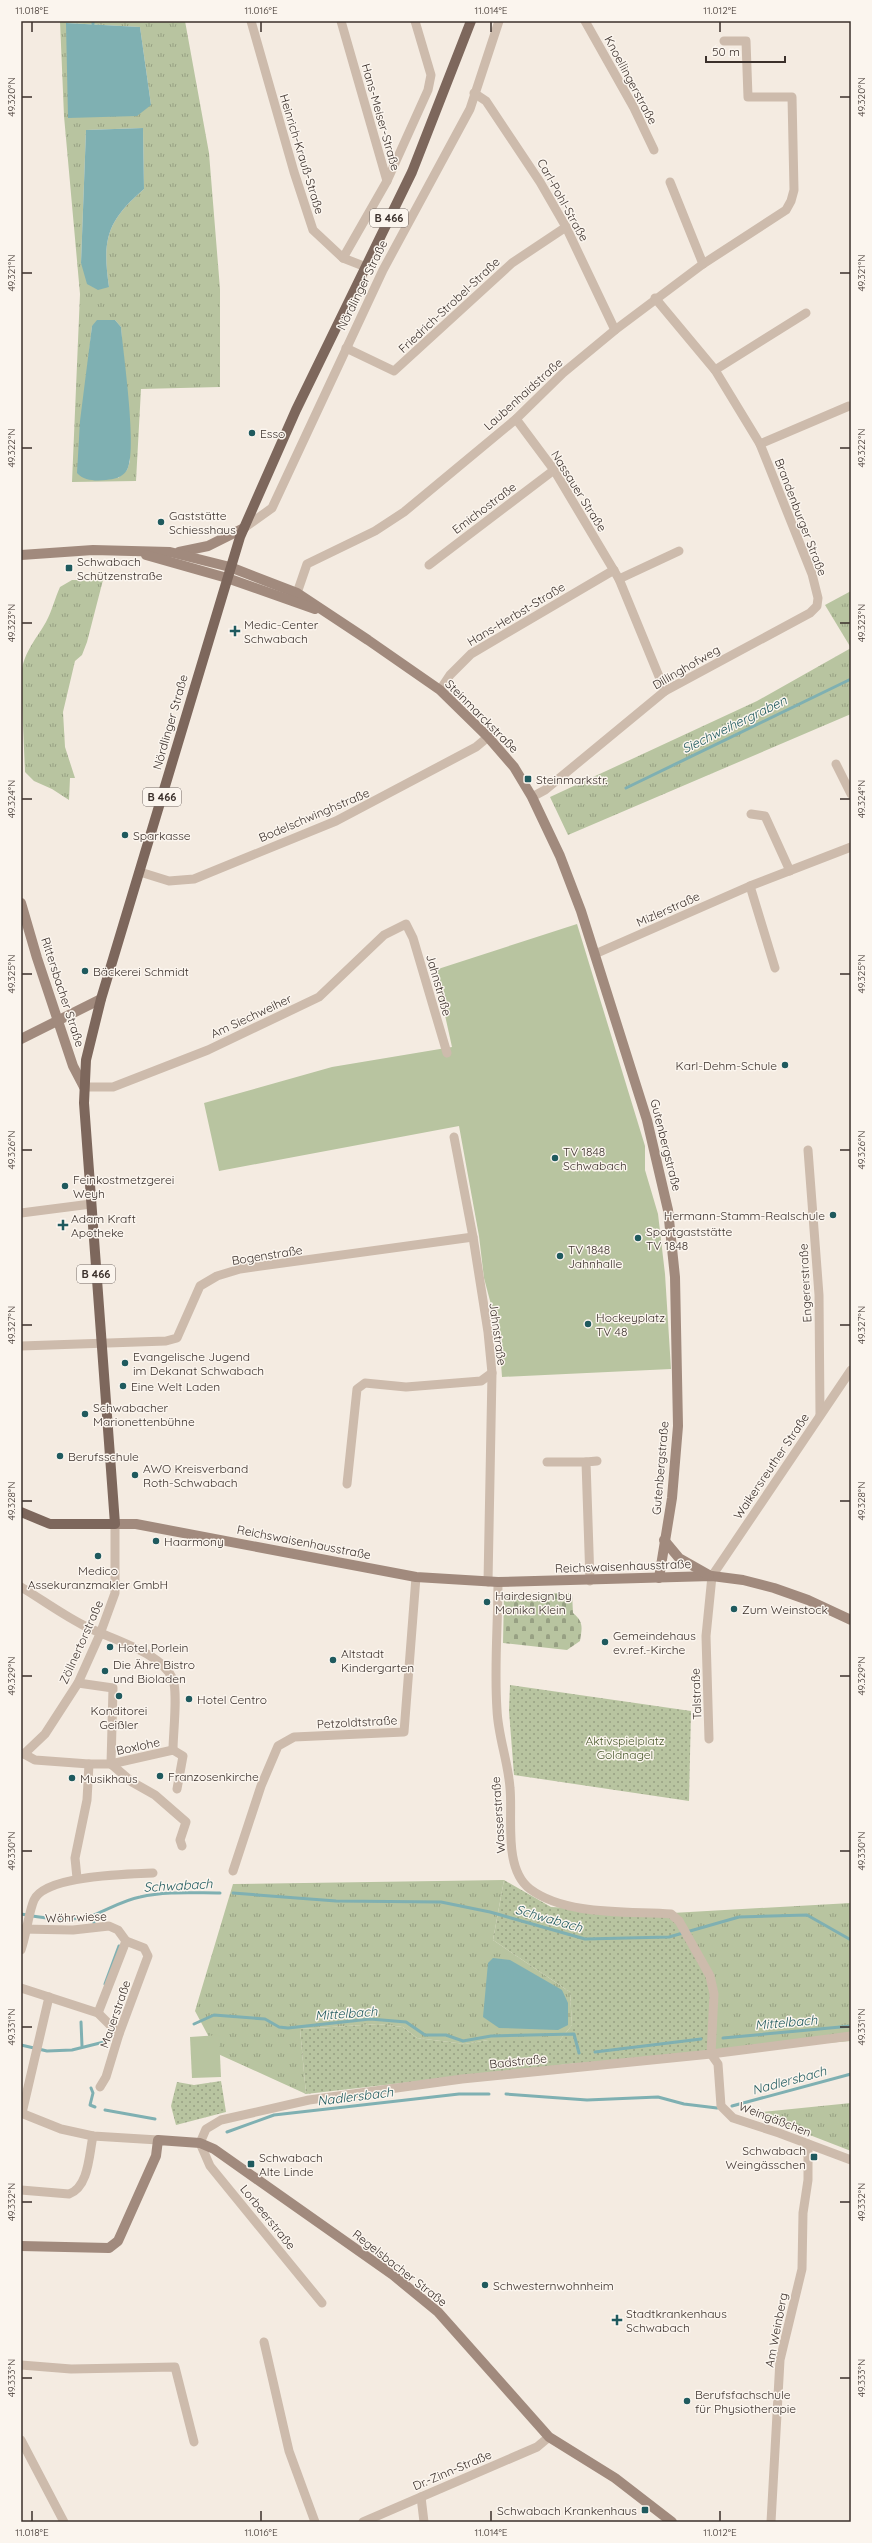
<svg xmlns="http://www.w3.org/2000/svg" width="872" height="2543" viewBox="0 0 872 2543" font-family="Quicksand,sans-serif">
<defs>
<pattern id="grass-tufts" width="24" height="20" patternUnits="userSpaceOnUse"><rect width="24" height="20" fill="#b8c4a0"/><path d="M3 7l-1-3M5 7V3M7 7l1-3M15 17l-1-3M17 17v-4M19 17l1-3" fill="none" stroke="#97a083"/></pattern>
<pattern id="cemetery-stones" width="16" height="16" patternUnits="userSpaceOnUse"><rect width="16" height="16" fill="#b8c4a0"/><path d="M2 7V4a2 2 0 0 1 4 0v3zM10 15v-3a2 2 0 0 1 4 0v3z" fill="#97a083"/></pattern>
<pattern id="park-dots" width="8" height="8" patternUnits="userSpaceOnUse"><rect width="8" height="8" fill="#b8c4a0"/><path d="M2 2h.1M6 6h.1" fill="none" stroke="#97a083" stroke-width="1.8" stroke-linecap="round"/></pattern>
</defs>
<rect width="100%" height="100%" fill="#f4ebe1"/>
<g fill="url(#grass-tufts)" fill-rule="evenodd">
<path d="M60,21H185L209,153L220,289V387L141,389L136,481L72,482L80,294L64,116ZM66,23L140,27L151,105ZM143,128L144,189C107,221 102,239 109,287L81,263L86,130ZM115,320L121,327L130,461L127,470L118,478L87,372L92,326Z"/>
<path d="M72,580H103L87,642L82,655L75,661L63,712L65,747L75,778H70L69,800L52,789L34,781L25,772L21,678C22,654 35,641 46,622C52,611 55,598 60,587Z"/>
<path d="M851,591V648L825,605Z"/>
<path d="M851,648V714L568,835L550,797L757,701Z"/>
<path d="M504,1880L493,1940L570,1992L572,2025L560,2040H488L465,2044L417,2038L403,2027L378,2024L300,2029L306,2094L218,2054L195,2011L233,1884Z"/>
<path d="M851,1903V2041L714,2052L672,1913Z"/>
<path d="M851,2103V2151L753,2113Z"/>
</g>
<path fill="url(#cemetery-stones)" d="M572,1593L573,1613C584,1622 582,1628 580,1641L567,1650L503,1643L504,1594Z"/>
<g fill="url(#park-dots)">
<path d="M510,1685L691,1711L689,1801L514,1775L509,1711Z"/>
<path d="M504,1880L551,1907L672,1913L716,1994L714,2052L569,2064L306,2094L300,2029L378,2024L403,2027L417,2038L465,2044L488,2040H560L572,2025L570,1992L493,1940Z"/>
<path d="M221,2081L226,2112L176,2125L171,2106L177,2082L194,2085Z"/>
</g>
<g fill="#b8c4a0">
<path d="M577,924L645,1146V1170L658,1214L665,1274L671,1369L502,1377L499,1335L484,1278L479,1236L459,1126L219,1171L204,1103L332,1067L452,1047L435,970Z"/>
<path d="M219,2035L221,2077L192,2078L190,2037Z"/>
</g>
<g fill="#7fb0b2">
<path d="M66,23L140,27L151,105L137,116L68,118Z"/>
<path d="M143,128L144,189C107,221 102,239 109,287L98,290L87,284L81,263L86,130Z"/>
<path d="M97,320H115L121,327C123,352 138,453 127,470C122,478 114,479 106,480C96,481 84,481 77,473L80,421L92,326Z"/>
<path d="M493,1958L510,1960L562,1990L568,2003V2025L558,2030L499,2028L483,2017L488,1963Z"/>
</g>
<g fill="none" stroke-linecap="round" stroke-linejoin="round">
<g stroke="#7fb0b2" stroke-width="3">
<path d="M93,24V21"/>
<path d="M626,788L851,679"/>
<path d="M233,1893L336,1901L441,1902L490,1912L585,1939L669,1937L739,1917L807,1915L851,1940"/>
<path d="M21,1914C42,1918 73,1922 94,1915C109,1909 124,1900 140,1897C165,1891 193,1893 220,1893"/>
<path d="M92,1916L94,1923"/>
<path d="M105,1984L119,1946"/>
<path d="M81,2022L82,2046"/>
<path d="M194,2024L214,2015L265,2019L279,2027L288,2028L370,2019L406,2022L425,2035H446L463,2041L491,2036L574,2034L579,2053"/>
<path d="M723,2038L851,2026"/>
<path d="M21,2045L47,2051L72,2050L108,2041"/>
<path d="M595,2052L701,2039"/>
<path d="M91,2088L93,2093L90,2105L95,2107"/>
<path d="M506,2094L587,2100L658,2097L684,2104L717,2108"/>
<path d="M732,2106L851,2074"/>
<path d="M105,2110L155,2119"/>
<path d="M227,2132L274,2115L459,2094H489"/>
</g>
<g stroke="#cdbbac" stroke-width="9">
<path d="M251,21L294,172L313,230L343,258L366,267"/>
<path d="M341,21L387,181"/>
<path d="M585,21L634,108L654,150"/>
<path d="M474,93L486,101L540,182L566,227L615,330"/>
<path d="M670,182L703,264"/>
<path d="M343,258L387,181L428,90L431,75L415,21"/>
<path d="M346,348L394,371L512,263L566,227"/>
<path d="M715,370L806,313"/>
<path d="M516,419L554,470L619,579L665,691"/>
<path d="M760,444L849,406"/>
<path d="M244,528L272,508L383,270L470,109L499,21"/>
<path d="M429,565L554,470"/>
<path d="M619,579L679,551"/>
<path d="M297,593L307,564L375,531L404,512L516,419L563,373L615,330L703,264L786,210L791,201L794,190L792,97H748L746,41H724"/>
<path d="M440,690L450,675L471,654L614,570"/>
<path d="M836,764L851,794"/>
<path d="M532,797L545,790L665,691L810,613L817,606L818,598L812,574L760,444L715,370L655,298"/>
<path d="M751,814L765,816L790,871"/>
<path d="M140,872L169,881L194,879L336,821L476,747L488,737"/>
<path d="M750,886L775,968"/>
<path d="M595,954L750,886L851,847"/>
<path d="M84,1087H113L208,1050L319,997L384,935L406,924L413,938L447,1053"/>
<path d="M454,1137L473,1237L488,1332L492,1373L488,1582"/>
<path d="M808,1150L819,1295L820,1415"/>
<path d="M21,1213L91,1204"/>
<path d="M21,1346L166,1341L177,1338L200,1286L217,1276L240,1269L473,1237"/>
<path d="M547,1462H586"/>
<path d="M347,1484L357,1389L365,1383L406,1387L481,1381L492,1373"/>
<path d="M590,1581L586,1462L597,1461"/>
<path d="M498,1582C498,1624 494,1668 497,1710C498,1736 508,1761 510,1788C513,1816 503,1869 530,1889C566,1916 628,1911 671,1914L679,1921L710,1976L714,1994L711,2054"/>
<path d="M21,1587C41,1599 60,1613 81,1624C106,1638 162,1651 173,1680C178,1693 173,1734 173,1750"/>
<path d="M78,1683L113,1688L111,1764"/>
<path d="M709,1739L706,1636L712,1576L851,1370"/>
<path d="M24,1754L45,1734L78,1683L100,1634L115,1593V1524"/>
<path d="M24,1754L35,1760L89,1764H111L173,1750L183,1756L177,1789"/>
<path d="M111,1764L132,1782L155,1795L186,1822L180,1840L182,1846"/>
<path d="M233,1871L261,1786L278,1746L294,1737L404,1732L416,1577"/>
<path d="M77,1878L75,1858L87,1800L89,1764"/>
<path d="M21,1929L73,1930L109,1926L118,1930L126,1941L144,1948L148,1956L119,2034L106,2077L100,2087"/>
<path d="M21,1950C26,1936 29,1911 34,1900C45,1875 129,1874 153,1873"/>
<path d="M21,1988L98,2013L119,2034"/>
<path d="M98,2013L126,1941"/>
<path d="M711,2054L718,2064L721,2106L733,2118L779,2133L851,2160"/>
<path d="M21,2113L61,2129L93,2136L158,2140"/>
<path d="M22,2113L49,1997"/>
<path d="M21,2190L69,2194C89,2187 89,2154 93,2136"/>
<path d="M322,2303L210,2166L200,2143L206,2129L221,2120L309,2100L462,2079L711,2054L851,2036"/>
<path d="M264,2342L289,2451L315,2522"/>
<path d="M21,2365L71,2369L175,2367L194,2442"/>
<path d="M21,2440L64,2522"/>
<path d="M421,2497L424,2522"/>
<path d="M363,2522L537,2447L549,2437"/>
<path d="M771,2522L780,2360L802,2269L803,2213L808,2180V2144"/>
</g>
<g stroke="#a18a7d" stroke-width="10">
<path d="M179,552L208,546L244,528"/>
<path d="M21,555L93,550L170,552L230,567L297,593L368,640L440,690L488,737L514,767L532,797L560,856L581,911L647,1120L668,1210L675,1277L678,1426L672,1498L659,1578"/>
<path d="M146,555L227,578L315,609"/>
<path d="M21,903L37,958L73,1066L84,1087"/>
<path d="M21,1039L101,999"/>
<path d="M115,1524H136L416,1577L498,1582L712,1576L743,1580L774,1588L808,1600L851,1620"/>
<path d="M664,1540L679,1558L709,1575"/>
<path d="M21,2246L109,2248L118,2241L156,2156L158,2140L200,2143L214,2149L393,2275L438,2312L549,2437L615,2478L672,2522"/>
</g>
<path stroke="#7d675c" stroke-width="10" d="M21,1512L50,1524H115L84,1103L86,1060L101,999L240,537L296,410L412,172L471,21"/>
</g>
<path fill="none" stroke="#3b302b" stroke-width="1.5" d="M32,22V32M261,22V32M491,22V32M720,22V32M22,97H32M840,97H850M22,273H32M840,273H850M22,448H32M840,448H850M22,623H32M840,623H850M22,799H32M840,799H850M22,974H32M840,974H850M22,1150H32M840,1150H850M22,1325H32M840,1325H850M22,1501H32M840,1501H850M22,1676H32M840,1676H850M22,1851H32M840,1851H850M22,2027H32M840,2027H850M22,2202H32M840,2202H850M22,2378H32M840,2378H850M32,2511V2521M261,2511V2521M491,2511V2521M720,2511V2521"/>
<g fill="#1f5a5e" stroke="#fbf5ee" stroke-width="1.5">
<circle cx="252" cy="433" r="4"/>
<circle cx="161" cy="522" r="4"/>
<rect x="65" y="564" width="8" height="8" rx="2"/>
<path d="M233 625h4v4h4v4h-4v4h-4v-4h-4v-4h4z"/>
<rect x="524" y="775" width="8" height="8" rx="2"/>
<circle cx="125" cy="835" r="4"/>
<circle cx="85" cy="971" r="4"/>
<circle cx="785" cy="1065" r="4"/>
<circle cx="555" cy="1158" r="4"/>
<circle cx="65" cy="1186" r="4"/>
<circle cx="833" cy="1215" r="4"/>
<path d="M61 1219h4v4h4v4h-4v4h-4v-4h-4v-4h4z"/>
<circle cx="638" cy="1238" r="4"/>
<circle cx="560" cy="1256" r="4"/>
<circle cx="588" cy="1324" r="4"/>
<circle cx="125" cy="1363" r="4"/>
<circle cx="123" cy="1386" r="4"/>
<circle cx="85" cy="1414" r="4"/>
<circle cx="60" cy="1456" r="4"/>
<circle cx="135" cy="1475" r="4"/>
<circle cx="156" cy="1541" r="4"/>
<circle cx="98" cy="1556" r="4"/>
<circle cx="487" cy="1602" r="4"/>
<circle cx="734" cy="1609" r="4"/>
<circle cx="605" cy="1642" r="4"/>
<circle cx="110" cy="1647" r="4"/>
<circle cx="333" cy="1660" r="4"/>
<circle cx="105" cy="1671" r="4"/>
<circle cx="119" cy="1696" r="4"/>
<circle cx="189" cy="1699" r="4"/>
<circle cx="160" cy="1776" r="4"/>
<circle cx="72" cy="1778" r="4"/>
<rect x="810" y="2153" width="8" height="8" rx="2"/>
<rect x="247" y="2160" width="8" height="8" rx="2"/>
<circle cx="485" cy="2285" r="4"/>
<path d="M615 2314h4v4h4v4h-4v4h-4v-4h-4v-4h4z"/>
<circle cx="687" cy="2401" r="4"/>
<rect x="641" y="2506" width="8" height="8" rx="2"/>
</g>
<g text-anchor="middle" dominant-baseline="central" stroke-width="3" stroke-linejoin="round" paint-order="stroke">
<g fill="#fbf5ee" stroke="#756b66" stroke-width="1">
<rect x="370" y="209" width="38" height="18" rx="3"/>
<rect x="143" y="788" width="38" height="18" rx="3"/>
<rect x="77" y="1265" width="38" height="18" rx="3"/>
</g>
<g font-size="11" font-weight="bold" fill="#3b302b">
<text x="389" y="218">B 466</text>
<text x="162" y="797">B 466</text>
<text x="96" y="1274">B 466</text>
</g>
<g font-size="12" fill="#3b302b" stroke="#fbf5ee">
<text transform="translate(631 80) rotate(62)">Knoellingerstraße</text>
<text transform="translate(381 117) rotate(74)">Hans-Meiser-Straße</text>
<text transform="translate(302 154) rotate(73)">Heinrich-Krauß-Straße</text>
<text transform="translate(563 200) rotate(61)">Carl-Pohl-Straße</text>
<text transform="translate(362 285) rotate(-64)">Nördlinger Straße</text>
<text transform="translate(449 305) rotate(-43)">Friedrich-Strobel-Straße</text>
<text transform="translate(523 394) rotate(-42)">Laubenhaidstraße</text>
<text transform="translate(579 491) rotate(58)">Nassauer Straße</text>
<text transform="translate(484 508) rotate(-37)">Emichostraße</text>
<text transform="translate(801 517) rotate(69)">Brandenburger Straße</text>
<text transform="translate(516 614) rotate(-31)">Hans-Herbst-Straße</text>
<text transform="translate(686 667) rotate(-30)">Dillinghofweg</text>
<text transform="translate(482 716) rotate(45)">Steinmarckstraße</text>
<text transform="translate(170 722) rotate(-74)">Nördlinger Straße</text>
<text transform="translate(314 815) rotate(-23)">Bodelschwinghstraße</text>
<text transform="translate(668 909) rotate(-24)">Mizlerstraße</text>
<text transform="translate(439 985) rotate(74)">Jahnstraße</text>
<text transform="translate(63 992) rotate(72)">Rittersbacher Straße</text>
<text transform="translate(251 1016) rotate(-25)">Am Siechweiher</text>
<text transform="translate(666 1145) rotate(76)">Gutenbergstraße</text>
<text transform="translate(267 1255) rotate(-9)">Bogenstraße</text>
<text transform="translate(805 1283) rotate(-93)">Engererstraße</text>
<text transform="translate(498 1334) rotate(82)">Jahnstraße</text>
<text transform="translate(771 1466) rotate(-56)">Waikersreuther Straße</text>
<text transform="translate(660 1468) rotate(-85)">Gutenbergstraße</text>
<text transform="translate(304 1542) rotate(11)">Reichswaisenhausstraße</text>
<text transform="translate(623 1566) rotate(-2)">Reichswaisenhausstraße</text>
<text transform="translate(81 1642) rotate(-66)">Zöllnertorstraße</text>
<text transform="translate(696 1694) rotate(-92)">Talstraße</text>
<text transform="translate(357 1722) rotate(-3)">Petzoldtstraße</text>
<text transform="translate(138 1746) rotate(-12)">Boxlohe</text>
<text transform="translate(498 1815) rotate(-94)">Wasserstraße</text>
<text transform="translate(76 1917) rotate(-2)">Wöhrwiese</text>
<text transform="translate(115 2014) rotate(-71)">Mauerstraße</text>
<text transform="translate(518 2061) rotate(-6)">Badstraße</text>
<text transform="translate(775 2119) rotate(21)">Weingäßchen</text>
<text transform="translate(268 2217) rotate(51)">Lorbeerstraße</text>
<text transform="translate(400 2268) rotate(38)">Regelsbacher Straße</text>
<text transform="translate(776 2330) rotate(-79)">Am Weinberg</text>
<text transform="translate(452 2470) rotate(-23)">Dr.-Zinn-Straße</text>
</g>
<g font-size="12" fill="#3b302b" stroke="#fbf5ee" text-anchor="start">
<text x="260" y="433">Esso</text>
<text x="169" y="515">Gaststätte<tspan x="169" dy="14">Schiesshaus</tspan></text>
<text x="77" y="561">Schwabach<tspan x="77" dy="14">Schützenstraße</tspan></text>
<text x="244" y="624">Medic-Center<tspan x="244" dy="14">Schwabach</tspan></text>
<text x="536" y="779">Steinmarkstr.</text>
<text x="133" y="835">Sparkasse</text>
<text x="93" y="971">Bäckerei Schmidt</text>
<text x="777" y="1065" text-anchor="end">Karl-Dehm-Schule</text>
<text x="563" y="1151">TV 1848<tspan x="563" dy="14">Schwabach</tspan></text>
<text x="73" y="1179">Feinkostmetzgerei<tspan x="73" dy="14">Weyh</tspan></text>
<text x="825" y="1215" text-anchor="end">Hermann-Stamm-Realschule</text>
<text x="71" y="1218">Adam Kraft<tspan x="71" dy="14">Apotheke</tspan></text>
<text x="646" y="1231">Sportgaststätte<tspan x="646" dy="14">TV 1848</tspan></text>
<text x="568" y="1249">TV 1848<tspan x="568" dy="14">Jahnhalle</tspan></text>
<text x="596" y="1317">Hockeyplatz<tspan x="596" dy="14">TV 48</tspan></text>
<text x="133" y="1356">Evangelische Jugend<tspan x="133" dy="14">im Dekanat Schwabach</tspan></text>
<text x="131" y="1386">Eine Welt Laden</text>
<text x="93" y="1407">Schwabacher<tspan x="93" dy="14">Marionettenbühne</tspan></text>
<text x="68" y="1456">Berufsschule</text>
<text x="143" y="1468">AWO Kreisverband<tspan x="143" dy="14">Roth-Schwabach</tspan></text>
<text x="164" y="1541">Haarmony</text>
<text x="98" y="1570" text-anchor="middle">Medico<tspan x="98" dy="14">Assekuranzmakler GmbH</tspan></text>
<text x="495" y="1595">Hairdesign by<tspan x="495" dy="14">Monika Klein</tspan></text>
<text x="742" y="1609">Zum Weinstock</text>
<text x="613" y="1635">Gemeindehaus<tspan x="613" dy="14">ev.ref.-Kirche</tspan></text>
<text x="118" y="1647">Hotel Porlein</text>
<text x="341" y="1653">Altstadt<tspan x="341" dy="14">Kindergarten</tspan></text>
<text x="113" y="1664">Die Ähre Bistro<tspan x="113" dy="14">und Bioladen</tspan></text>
<text x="197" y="1699">Hotel Centro</text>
<text x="119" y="1710" text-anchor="middle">Konditorei<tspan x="119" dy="14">Geißler</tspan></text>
<text x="168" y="1776">Franzosenkirche</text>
<text x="80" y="1778">Musikhaus</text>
<text x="806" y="2150" text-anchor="end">Schwabach<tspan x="806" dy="14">Weingässchen</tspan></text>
<text x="259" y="2157">Schwabach<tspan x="259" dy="14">Alte Linde</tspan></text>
<text x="493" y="2285">Schwesternwohnheim</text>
<text x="626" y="2313">Stadtkrankenhaus<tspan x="626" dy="14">Schwabach</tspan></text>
<text x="695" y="2394">Berufsfachschule<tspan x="695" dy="14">für Physiotherapie</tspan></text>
<text x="637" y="2510" text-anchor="end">Schwabach Krankenhaus</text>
</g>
<g font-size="12" fill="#4a5a2e" stroke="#fbf5ee">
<text x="625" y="1740">Aktivspielplatz<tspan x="625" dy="14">Goldnagel</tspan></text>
</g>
<g font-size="13" font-style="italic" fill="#1f5a5e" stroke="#fbf5ee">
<text transform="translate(734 724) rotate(-26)">Siechweihergraben</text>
<text transform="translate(178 1885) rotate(-3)">Schwabach</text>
<text transform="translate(549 1918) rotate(16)">Schwabach</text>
<text transform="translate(346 2013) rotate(-4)">Mittelbach</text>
<text transform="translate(786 2022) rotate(-5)">Mittelbach</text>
<text transform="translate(789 2080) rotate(-15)">Nadlersbach</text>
<text transform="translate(355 2096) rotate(-7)">Nadlersbach</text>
</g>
</g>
<rect width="872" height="2543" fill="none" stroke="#fbf5ee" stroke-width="44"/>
<path d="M706 56v6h79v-6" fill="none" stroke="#3b302b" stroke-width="2"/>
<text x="712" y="56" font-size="12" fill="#3b302b" stroke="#fbf5ee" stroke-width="3" paint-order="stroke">50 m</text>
<rect x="22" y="22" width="828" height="2499" fill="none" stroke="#3b302b" stroke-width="1.5"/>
<g font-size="10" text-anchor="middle" fill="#3b302b">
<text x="32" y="14">11.018°E</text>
<text x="261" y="14">11.016°E</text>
<text x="491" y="14">11.014°E</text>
<text x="720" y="14">11.012°E</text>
<text transform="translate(861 97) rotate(-90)" y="4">49.320°N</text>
<text transform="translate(11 97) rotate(-90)" y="4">49.320°N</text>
<text transform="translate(861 273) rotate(-90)" y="4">49.321°N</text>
<text transform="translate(11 273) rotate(-90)" y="4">49.321°N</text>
<text transform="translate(861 448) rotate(-90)" y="4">49.322°N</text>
<text transform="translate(11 448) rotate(-90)" y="4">49.322°N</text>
<text transform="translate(861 623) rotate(-90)" y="4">49.323°N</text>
<text transform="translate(11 623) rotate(-90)" y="4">49.323°N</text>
<text transform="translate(861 799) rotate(-90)" y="4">49.324°N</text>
<text transform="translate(11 799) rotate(-90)" y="4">49.324°N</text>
<text transform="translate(861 974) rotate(-90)" y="4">49.325°N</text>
<text transform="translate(11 974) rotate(-90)" y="4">49.325°N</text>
<text transform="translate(11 1150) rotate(-90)" y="4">49.326°N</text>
<text transform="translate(861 1150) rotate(-90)" y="4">49.326°N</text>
<text transform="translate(11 1325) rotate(-90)" y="4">49.327°N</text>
<text transform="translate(861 1325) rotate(-90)" y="4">49.327°N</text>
<text transform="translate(11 1501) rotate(-90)" y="4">49.328°N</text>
<text transform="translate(861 1501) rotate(-90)" y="4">49.328°N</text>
<text transform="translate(861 1676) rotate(-90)" y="4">49.329°N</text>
<text transform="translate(11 1676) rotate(-90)" y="4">49.329°N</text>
<text transform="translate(11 1851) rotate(-90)" y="4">49.330°N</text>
<text transform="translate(861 1851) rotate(-90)" y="4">49.330°N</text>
<text transform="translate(11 2027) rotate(-90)" y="4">49.331°N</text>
<text transform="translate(861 2027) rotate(-90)" y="4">49.331°N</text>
<text transform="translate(861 2202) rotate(-90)" y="4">49.332°N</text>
<text transform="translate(11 2202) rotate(-90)" y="4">49.332°N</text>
<text transform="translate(11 2378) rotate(-90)" y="4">49.333°N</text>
<text transform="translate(861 2378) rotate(-90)" y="4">49.333°N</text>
<text x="32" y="2536">11.018°E</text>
<text x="261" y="2536">11.016°E</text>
<text x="491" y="2536">11.014°E</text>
<text x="720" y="2536">11.012°E</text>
</g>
</svg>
